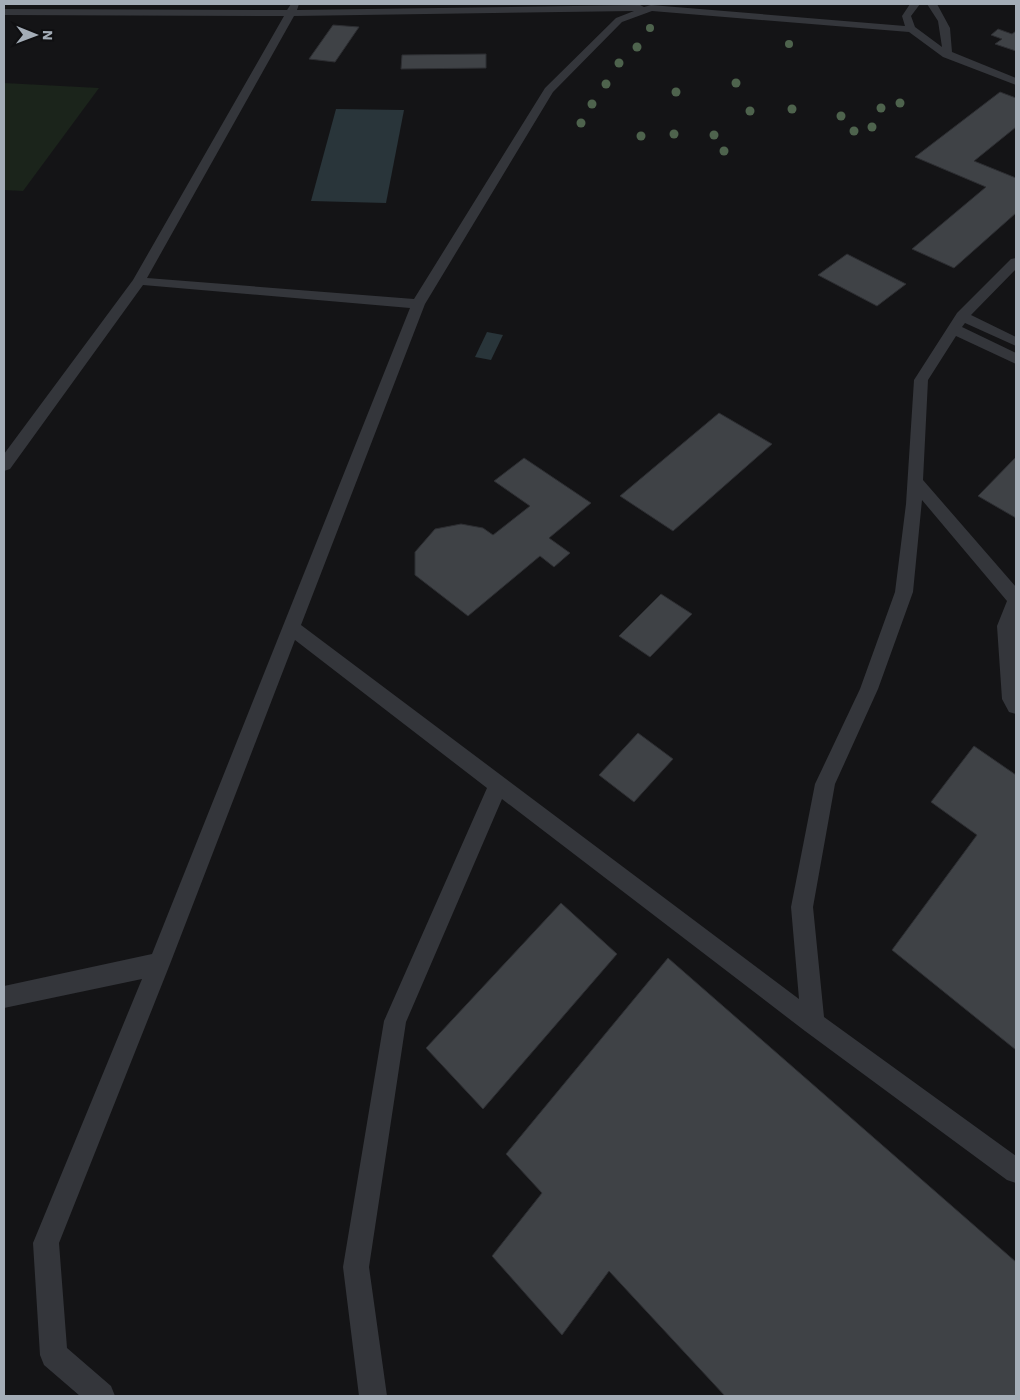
<svg xmlns="http://www.w3.org/2000/svg" width="1020" height="1400" viewBox="0 0 1020 1400" font-family="'Work Sans',sans-serif">
<rect width="100%" height="100%" fill="#141416"/>
<path fill="#1b241b" d="M4,83L99,88L23,191L4,190Z"/>
<g fill="#29353a">
<path d="M336,109L404,110L386,203L311,201Z"/>
<path d="M487,332L503,335L491,360L475,357Z"/>
</g>
<g fill="#3f4246" stroke="#2d2e32">
<path d="M333,25L359,27L335,62L309,59Z"/>
<path d="M998,29L1012,34L1016,31V51L995,44L1002,39L991,35Z"/>
<path d="M486,54V68L401,69L402,55Z"/>
<path d="M1000,92L1016,98V127L974,161L1016,178V213L954,268L912,249L986,187L915,157Z"/>
<path d="M847,254L906,284L877,306L818,275Z"/>
<path d="M719,413L772,444L673,531L620,496Z"/>
<path d="M1016,457V518L978,496Z"/>
<path d="M524,458L591,503L549,538L570,553L554,567L540,556L468,616L415,575V552L435,529L461,524L483,528L493,535L530,506L494,481Z"/>
<path d="M661,594L692,614L650,657L619,636Z"/>
<path d="M638,733L673,759L634,802L599,775Z"/>
<path d="M974,746L1016,775V1050L892,950L977,835L931,802Z"/>
<path d="M561,903L617,954L483,1109L426,1048Z"/>
<path d="M668,958L1016,1262V1396H725L609,1271L562,1335L492,1256L542,1193L506,1154Z"/>
</g>
<g fill="none" stroke-linecap="round" stroke-linejoin="round">
<path fill="#34363b" fill-rule="evenodd" d="M291,4H299L297,10L640,5L644,7L651,5L905,26L902,16L910,4H920L911,16L915,27L942,47L938,21L927,4H937L950,28L952,52L1016,78V85L943,57L909,32L652,11L622,22L553,92L425,304L301,625L799,999L791,907L815,784L860,689L895,592L906,504L914,380L957,313L1011,259L1016,258V269L971,315L1016,337V346L965,323L962,327L1016,353V364L956,336L928,380L923,480L1016,587V714L1009,712L1002,699L997,626L1007,601L922,500L913,592L878,689L835,784L813,907L824,1017L1016,1156V1183L1007,1180L805,1031L502,799L406,1022L369,1267L387,1396H359L343,1267L384,1021L487,788L295,640L170,964L59,1243L67,1348L111,1386L115,1396H80L44,1365L40,1355L33,1243L142,979L4,1008V986L152,954L410,308L143,285L10,469L4,471V454L133,280L284,16L4,15V9L287,10ZM634,11L616,18L545,88L414,299L147,278L294,16Z"/>
</g>
<g fill="#4e634d">
<circle cx="650" cy="28" r="4"/>
<circle cx="789" cy="44" r="4"/>
<circle cx="637" cy="47" r="4.5"/>
<circle cx="619" cy="63" r="4.5"/>
<circle cx="736" cy="83" r="4.5"/>
<circle cx="606" cy="84" r="4.5"/>
<circle cx="676" cy="92" r="4.5"/>
<circle cx="900" cy="103" r="4.5"/>
<circle cx="592" cy="104" r="4.5"/>
<circle cx="881" cy="108" r="4.5"/>
<circle cx="792" cy="109" r="4.5"/>
<circle cx="750" cy="111" r="4.5"/>
<circle cx="841" cy="116" r="4.5"/>
<circle cx="581" cy="123" r="4.5"/>
<circle cx="872" cy="127" r="4.5"/>
<circle cx="854" cy="131" r="4.5"/>
<circle cx="674" cy="134" r="4.5"/>
<circle cx="714" cy="135" r="4.5"/>
<circle cx="641" cy="136" r="4.5"/>
<circle cx="724" cy="151" r="4.5"/>
</g>
<rect width="1020" height="1400" fill="none" stroke="#a4adb7" stroke-width="10"/>
<g transform="translate(35 35) rotate(91)" stroke="#0f0f11" stroke-width="4" paint-order="stroke">
<path d="M0-4L9 19L0 12L-9 19Z" fill="#a4adb7"/>
<text y="-8" font-size="14" font-weight="bold" text-anchor="middle" fill="#a4adb7">N</text>
</g>
</svg>
